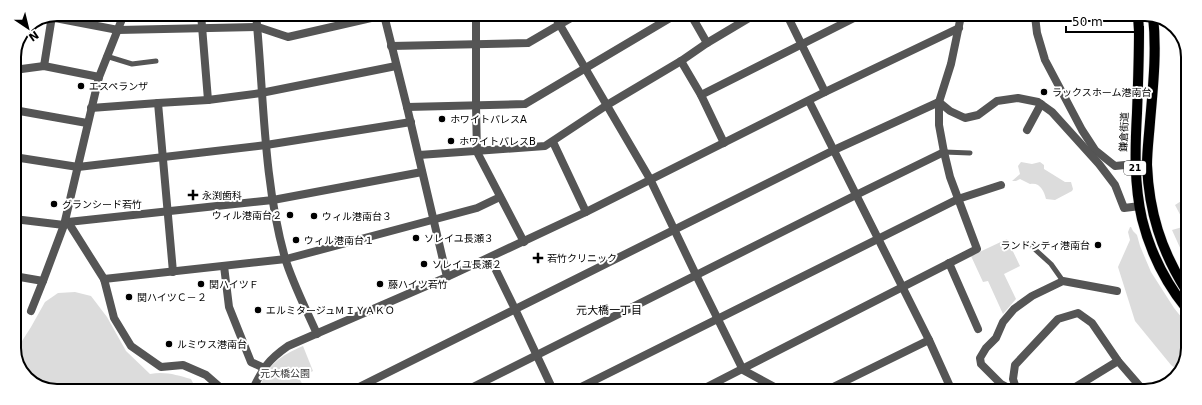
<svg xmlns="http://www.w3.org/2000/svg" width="1202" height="405" viewBox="0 0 1202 405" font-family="'DejaVu Sans','Noto Sans JP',sans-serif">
<rect width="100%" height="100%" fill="#fff"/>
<g fill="#dcdcdc">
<path d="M1021,162L1032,164L1040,162L1044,165V169L1065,182H1071L1073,189L1072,191L1055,200L1046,199C1044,191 1040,182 1030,184L1020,179L1016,181H1012L1020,174L1018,166Z"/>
<path d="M1186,198L1187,199L1186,261L1172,230L1186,226L1175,205Z"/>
<path d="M1130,227H1131L1133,231L1137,235L1140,246L1151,272L1174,308L1186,323V361L1179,371L1171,365L1135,321L1118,267L1130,240L1128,232Z"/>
<path d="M1007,239L1020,266L1004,274L1016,299L1003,314L988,281L983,282L971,256Z"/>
<path d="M75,292L91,296L107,317L126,351L150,374C165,371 177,375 191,379L196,389H44L23,374L15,352L31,327L45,302L58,293Z"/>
<path d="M303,346L313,371L299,378L305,389H259C268,364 280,356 303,346Z"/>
</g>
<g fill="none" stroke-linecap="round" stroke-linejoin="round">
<defs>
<g id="primary">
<path d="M1138,16L1139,31C1139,59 1138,86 1137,113C1135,149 1134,184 1142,219C1150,251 1166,283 1186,308"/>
<path d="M1153,16C1157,51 1153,87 1150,122C1149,136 1147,151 1147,165C1149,212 1161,250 1186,290"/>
</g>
</defs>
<use href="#primary" stroke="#dbdbdb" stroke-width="11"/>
<path stroke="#777" stroke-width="2" stroke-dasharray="1 2" stroke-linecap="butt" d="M1182,318L1186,323"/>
<g stroke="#555" stroke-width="5">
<path d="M106,56L132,64L156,61"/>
<path d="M944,152L970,153"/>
<path d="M1029,244L1051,264L1063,281"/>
</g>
<g stroke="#555" stroke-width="8">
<path d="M201,14L208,100"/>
<path d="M256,14C264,96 263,179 285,258C293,284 306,309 317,334"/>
<path d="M476,15V106L477,152L524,242"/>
<path d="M554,15L650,179L696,275L743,370L780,390"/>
<path d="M691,15L707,43"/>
<path d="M787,15L825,92"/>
<path d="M1035,16L1037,33L1045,60L1082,130L1095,150L1115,166L1135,164"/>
<path d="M50,17L118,30L258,27L288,37L384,15"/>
<path d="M391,46L528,43L576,15"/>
<path d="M681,61L701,95L724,143"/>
<path d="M44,66L52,16"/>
<path d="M14,70L44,66L99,77"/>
<path d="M701,95L858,16"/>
<path d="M809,101L929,340L952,391"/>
<path d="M939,102L950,111L965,118L978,115L997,101L1018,98L1038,102L1052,112L1099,164L1115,185L1124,208L1140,206"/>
<path d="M158,103L173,272"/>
<path d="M407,107L525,104L675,15"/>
<path d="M91,108L158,103L208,100L261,93L396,66"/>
<path d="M14,110L87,123"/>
<path d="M1027,130L1041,104"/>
<path d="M553,142L586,212"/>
<path d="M419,155L545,146L607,105L681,61L707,43L754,15"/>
<path d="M14,157L78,167L266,145L411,122"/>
<path d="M14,219L64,225L68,222L273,200L422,172"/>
<path d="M68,222L104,279L114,318L131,346L161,367L183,365L206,375L222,389"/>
<path d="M490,258L515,309L553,390"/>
<path d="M949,263L978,329"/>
<path d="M224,266L229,307L251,362L264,368"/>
<path d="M14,276L43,281L64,225L99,77L124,14"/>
<path d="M447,277L586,212L825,92L959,28"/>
<path d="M104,279L286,259L477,208L500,197"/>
<path d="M31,311L43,281"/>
<path d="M355,389L834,150L939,102"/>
<path d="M467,390L856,195L944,152"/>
<path d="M575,390L958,199L1001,185"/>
<path d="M701,390L977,249L950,177L944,152L939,125V102L951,64L961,16"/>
<path d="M827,390L929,340"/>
<path d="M1014,391L1001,384L981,364L980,358L986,348L996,338L1003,322L1014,309L1032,296L1063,281L1117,291"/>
<path d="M1017,391L1013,379L1015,365L1058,319L1078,313L1092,323L1118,361L1144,391"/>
<path d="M1069,391L1118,361"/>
</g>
<path stroke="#555" stroke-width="8" d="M253,389C263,368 268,360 288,346L447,277L407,107L384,15"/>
<use href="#primary" stroke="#000" stroke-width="10"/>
</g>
<g fill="#000" stroke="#fff" stroke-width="1.5">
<circle cx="81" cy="86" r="4"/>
<circle cx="1044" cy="92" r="4"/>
<circle cx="442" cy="119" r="4"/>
<circle cx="451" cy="141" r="4"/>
<path d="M191 189h4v4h4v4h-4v4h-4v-4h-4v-4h4z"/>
<circle cx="54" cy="204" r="4"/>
<circle cx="290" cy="215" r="4"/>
<circle cx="314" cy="216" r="4"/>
<circle cx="416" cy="238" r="4"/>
<circle cx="296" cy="240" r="4"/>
<circle cx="1098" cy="245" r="4"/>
<path d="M536 252h4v4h4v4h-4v4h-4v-4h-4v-4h4z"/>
<circle cx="424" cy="264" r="4"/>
<circle cx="201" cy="284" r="4"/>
<circle cx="380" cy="284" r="4"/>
<circle cx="129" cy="297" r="4"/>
<circle cx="258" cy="310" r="4"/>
<circle cx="169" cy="344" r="4"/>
</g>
<g text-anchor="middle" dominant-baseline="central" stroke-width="4" stroke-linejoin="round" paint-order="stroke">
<rect fill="#fff" stroke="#4c4c4c" stroke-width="1" x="1124" y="161" width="22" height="14" rx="3"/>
<g font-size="9" font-weight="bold" fill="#000">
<text x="1135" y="168">21</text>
</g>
<g font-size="10" fill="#000" stroke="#fff" text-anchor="start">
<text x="89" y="86">エスペランザ</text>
<text x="1052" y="92">ラックスホーム港南台</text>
<text x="450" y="119">ホワイトパレスA</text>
<text x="459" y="141">ホワイトパレスB</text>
<text x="202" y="195">永渕歯科</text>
<text x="62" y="204">グランシード若竹</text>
<text x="282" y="215" text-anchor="end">ウィル港南台２</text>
<text x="322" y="216">ウィル港南台３</text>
<text x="424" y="238">ソレイユ長瀬３</text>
<text x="304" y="240">ウィル港南台１</text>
<text x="1090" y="245" text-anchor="end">ランドシティ港南台</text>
<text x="547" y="258">若竹クリニック</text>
<text x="432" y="264">ソレイユ長瀬２</text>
<text x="209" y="284">関ハイツＦ</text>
<text x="388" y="284">藤ハイツ若竹</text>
<text x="137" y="297">関ハイツＣ－２</text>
<text x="266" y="310">エルミタージュＭＩＹＡＫＯ</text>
<text x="177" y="344">ルミウス港南台</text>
</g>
<g font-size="10" fill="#000" stroke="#fff">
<text transform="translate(1124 132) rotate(-88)">鎌倉街道</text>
</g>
<g font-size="10" fill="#333" stroke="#fff">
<text x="285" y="373">元大橋公園</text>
</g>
<g font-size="11" fill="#000" stroke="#fff">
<text x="609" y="310">元大橋一丁目</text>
</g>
</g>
<path d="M0 0H1202V405H0ZM57 21H1145A36 36 0 0 1 1181 57V348A36 36 0 0 1 1145 384H57A36 36 0 0 1 21 348V57A36 36 0 0 1 57 21Z" fill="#fff" fill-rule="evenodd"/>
<path fill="none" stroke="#000" stroke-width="2" d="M57 21H1145A36 36 0 0 1 1181 57V348A36 36 0 0 1 1145 384H57A36 36 0 0 1 21 348V57A36 36 0 0 1 57 21Z"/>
<g transform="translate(28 28) rotate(145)" stroke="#ffffff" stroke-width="3" paint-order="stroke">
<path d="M0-3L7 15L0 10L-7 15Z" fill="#000000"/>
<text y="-6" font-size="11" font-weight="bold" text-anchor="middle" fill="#000000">N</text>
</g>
<path d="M1066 26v6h77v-6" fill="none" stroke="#000000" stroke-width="2"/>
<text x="1072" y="26" font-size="12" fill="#000000" stroke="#ffffff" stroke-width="3" paint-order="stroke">50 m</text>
</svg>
